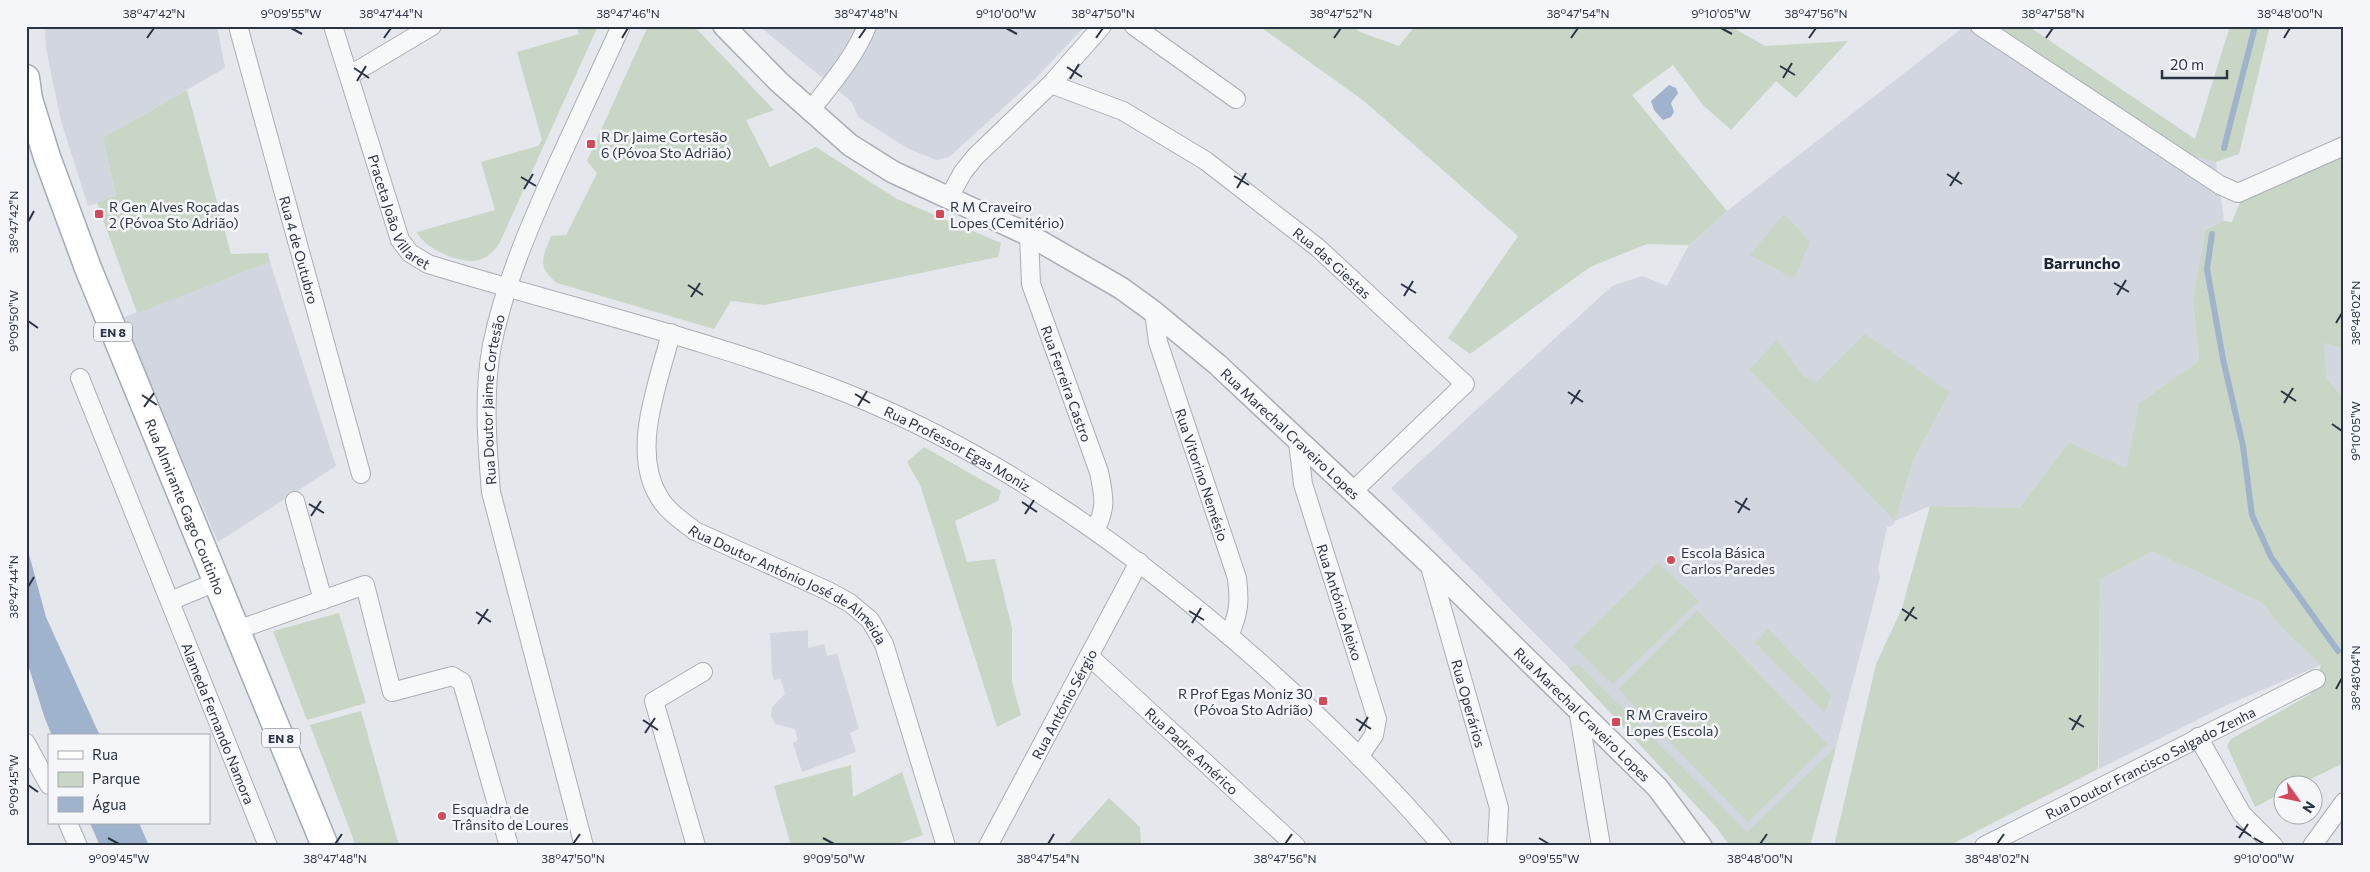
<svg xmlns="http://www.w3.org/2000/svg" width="2370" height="872" viewBox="0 0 2370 872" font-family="Commissioner,sans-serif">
<rect width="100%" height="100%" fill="#e4e7ec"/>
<g fill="#d2d6de" fill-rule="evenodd">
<path d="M45,26H217L225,68L103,138L116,197L88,206L61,121L46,49Z"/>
<path d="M759,26H1085L1035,79L981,128L949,157L936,160L909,149L858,117L852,102Z"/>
<path d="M1965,26H1991L2190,155L2216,162L2224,221L2205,230L2193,300L2199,361L2139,403L2126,468L2069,442L2019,508L1930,506L1895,521L1894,525L1887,527L1878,568L1880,578L1810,846H1730L1716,827L1568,667L1391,488L1612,286L1642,276L1667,286L1689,245L1727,211ZM1777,341L1803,375L1815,383L1950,392L1913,461L1895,520L1749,370Z"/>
<path d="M270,262L336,466L218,542L122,318Z"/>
<path d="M2324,343L2344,349V395L2342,396L2327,379Z"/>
<path d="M2152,551L2262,603L2285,631L2321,665L2227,705L2099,769L2100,580Z"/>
<path d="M808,630V648L824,644L827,656L837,653L859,729L850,733L856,752L802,772L793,743L798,740L795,729L775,724L771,716L772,707L785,694L781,679L774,680L772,674L770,633Z"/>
</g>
<g fill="#c9d6c5">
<path d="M577,26H598L500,242C495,250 489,257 479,260C462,265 424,249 417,232L495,210L481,162L538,146L542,140L517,52L579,34Z"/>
<path d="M648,26H694L774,110L746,120L770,167L816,147L897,199L1001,243L998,257L765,305L731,301L714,329L557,283C536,266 543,258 551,236L566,235L597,173L587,161Z"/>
<path d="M1259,26H1352L1360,32L1399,46L1415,26H1730L1765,46L1848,41L1796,98L1776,81L1731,130L1703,105L1673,65L1632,95L1727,211L1689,245L1647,244L1590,267L1470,354L1448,338L1518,236L1364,101Z"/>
<path d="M1991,26H2028L2195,139L2230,26H2270L2239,154L2216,162L2190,155Z"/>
<path d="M187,90L231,254L268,253L270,262L137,313L97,203L116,196L103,138Z"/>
<path d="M2344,138V349L2324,343L2327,379L2341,395H2344V763L2300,784H2282V793L2255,807L2227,746L2231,739L2311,694L2321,665L2285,631L2262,603L2152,551L2100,580L2098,769L1948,846H1834L1876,664L1902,608L1930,506L2019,508L2069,442L2126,468L2139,403L2199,361L2193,300L2205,230L2224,221L2232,222L2248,182Z"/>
<path d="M1784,214L1810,242L1794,279L1750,255Z"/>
<path d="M1865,334L1950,392L1913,461L1895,521L1749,370L1777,340L1803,375L1816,383Z"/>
<path d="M924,447L1001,491L998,501L955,521L967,562L995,559L1012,628V682L1021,715L997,727L920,485L907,462Z"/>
<path d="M1658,563L1699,601L1613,684L1573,646Z"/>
<path d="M1697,610L1827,744L1748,822L1618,689Z"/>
<path d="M339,613L366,703L307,720L273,631Z"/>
<path d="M1768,629L1831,695L1825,713L1755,643Z"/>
<path d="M1579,665L1747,832L1836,747L1810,846H1730L1716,827L1568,667Z"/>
<path d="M361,711L399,846H356L310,725Z"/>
<path d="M851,765L853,797L902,772L923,835L891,846H791L774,786Z"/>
<path d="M1109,798L1140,827L1141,846H1066Z"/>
</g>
<g fill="#9fb4cc">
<path d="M1669,85L1676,88L1678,93L1671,103L1674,112L1671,117L1663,120L1654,110L1651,101Z"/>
<path d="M26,543L46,617L100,736H52L44,716L26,658Z"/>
<path d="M90,823H139L149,846H100Z"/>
</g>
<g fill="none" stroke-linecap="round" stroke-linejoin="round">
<g stroke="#9fb4cc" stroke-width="6">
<path d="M2224,148L2255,26"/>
<path d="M2212,234L2207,269L2223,359L2243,446L2252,515L2271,557L2338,651"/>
</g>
<defs>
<g id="minor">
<path id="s1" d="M238,26L361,474"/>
<path id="s2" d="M333,26L400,240L410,253L428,264C567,307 710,339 846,393C999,454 1133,551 1256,659C1321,717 1385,779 1442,846"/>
<path d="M1134,26L1236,99"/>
<path d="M1980,26L2220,185L2238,193L2344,146"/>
<path d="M350,75L432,26"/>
<path id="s3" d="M1051,84L1123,111L1206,161L1317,247L1465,384L1352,492"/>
<path d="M810,111C831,84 854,58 867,26"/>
<path d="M948,199L963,172L975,157L1051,84L1102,26"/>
<path id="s4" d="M1029,235L1031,284L1099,472C1104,496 1107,508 1095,530"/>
<path id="s5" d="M1154,312L1158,342L1237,578C1240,602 1239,613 1229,636"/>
<path id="s6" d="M671,333C659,382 630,450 659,497C667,511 682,521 695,531L828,591L850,603L870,620L884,644L946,846"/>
<path id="s7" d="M80,378L268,846"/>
<path id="s8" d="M1298,442L1303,484L1377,719L1374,735L1359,757"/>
<path d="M295,501L323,600"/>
<path id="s9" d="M1429,563L1499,808L1497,846"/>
<path d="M170,601L216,582"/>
<path d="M237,630L365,585L392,692L452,676L462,682L509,846"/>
<path id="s10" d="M1089,656L1296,846"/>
<path d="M1578,709L1601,846"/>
<path d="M2198,737L2242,814L2274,846"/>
<path d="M26,743L49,785"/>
<path d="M68,823L78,846"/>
<path id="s11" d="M584,846L491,492C487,444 483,393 492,345C505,282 530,225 556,167C578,120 599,73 621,26"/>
<path d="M696,846L654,701L703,672"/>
<path id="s12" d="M988,846L1139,562"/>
<path id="s13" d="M1984,846L2316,679"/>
<path d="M2312,846L2344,802"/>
</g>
<g id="tertiary">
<path id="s14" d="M724,26L779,82L850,145L893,172L1029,235L1121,288L1154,312L1218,365L1429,563L1658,788L1701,846"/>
</g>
<g id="primary">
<path id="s15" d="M26,78L29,99L47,157L88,268L325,846"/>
</g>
</defs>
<use href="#minor" stroke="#a9aeb7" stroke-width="20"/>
<use href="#tertiary" stroke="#a9aeb7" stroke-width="24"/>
<use href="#primary" stroke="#a3abb8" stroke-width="29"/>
<use href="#minor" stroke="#f7f8fa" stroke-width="18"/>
<use href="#tertiary" stroke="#f7f8fa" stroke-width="21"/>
<use href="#primary" stroke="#fff" stroke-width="26"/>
</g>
<path fill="none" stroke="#2b3445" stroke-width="2" d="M291,28L302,34M1006,28L1017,34M1721,28L1732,34M147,38L154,28M384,38L391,28M622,38L628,28M859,38L866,28M1096,38L1103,28M1334,38L1341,28M1571,38L1578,28M1809,38L1816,28M2046,38L2053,28M2284,38L2290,28M1780,66L1795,75M1067,67L1082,77M354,68L369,78M1783,78L1792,63M1070,79L1079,64M357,81L366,66M1947,174L1962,184M1234,176L1249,185M521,177L536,186M1950,186L1959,172M1237,188L1246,173M524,189L533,174M28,222L34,211M2114,283L2129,292M1401,284L1416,293M688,285L703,295M2117,295L2126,280M1404,296L1413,281M691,297L700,283M28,321L38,328M2336,323L2342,313M2281,391L2296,401M1568,392L1583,402M855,394L870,403M142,395L157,405M2284,403L2293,388M1571,404L1580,390M858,406L867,391M144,407L154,393M2332,424L2342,431M1735,501L1750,510M1022,502L1037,512M309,504L324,513M1738,513L1747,498M1025,514L1034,500M311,516L321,501M28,587L34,577M1902,609L1917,619M1189,611L1204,620M476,612L491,622M1905,621L1914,607M1192,623L1201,608M478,624L488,609M2336,689L2342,678M2069,718L2084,727M1356,719L1371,729M643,720L658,730M2072,730L2081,715M1359,731L1368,717M645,733L655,718M28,785L38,792M2236,826L2251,836M108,838L119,844M823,838L834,844M1539,838L1549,844M2239,838L2248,824M2254,838L2264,844M335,844L342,834M573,844L580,834M1048,844L1054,834M1285,844L1292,834M1760,844L1767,834M1997,844L2004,834"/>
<g fill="#d1495b" stroke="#f4f6f9" stroke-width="2">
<rect x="586" y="139" width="10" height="10" rx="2.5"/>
<rect x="94" y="209" width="10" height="10" rx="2.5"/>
<rect x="935" y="209" width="10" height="10" rx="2.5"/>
<circle cx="1671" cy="560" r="5"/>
<rect x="1318" y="696" width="10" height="10" rx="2.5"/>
<rect x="1611" y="717" width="10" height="10" rx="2.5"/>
<circle cx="442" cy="816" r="5"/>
</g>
<g text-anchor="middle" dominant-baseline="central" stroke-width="5" stroke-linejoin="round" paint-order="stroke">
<g fill="#f4f6f9" stroke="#676e7b" stroke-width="1">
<rect x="94" y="322.5" width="38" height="19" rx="4"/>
<rect x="262" y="728.5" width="38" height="19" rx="4"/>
</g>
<g font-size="12" font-weight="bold" fill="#2b3445">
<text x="113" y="332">EN 8</text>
<text x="281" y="738">EN 8</text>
</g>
<g font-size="14" fill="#2b3445" stroke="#f4f6f9" text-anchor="start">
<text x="601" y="136">R Dr Jaime Cortesão<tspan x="601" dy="16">6 (Póvoa Sto Adrião)</tspan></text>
<text x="109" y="206">R Gen Alves Roçadas<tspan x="109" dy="16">2 (Póvoa Sto Adrião)</tspan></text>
<text x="950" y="206">R M Craveiro<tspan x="950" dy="16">Lopes (Cemitério)</tspan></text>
<text x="1681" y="552">Escola Básica<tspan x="1681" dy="16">Carlos Paredes</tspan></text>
<text x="1313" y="693" text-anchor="end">R Prof Egas Moniz 30<tspan x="1313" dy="16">(Póvoa Sto Adrião)</tspan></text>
<text x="1626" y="714">R M Craveiro<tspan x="1626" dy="16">Lopes (Escola)</tspan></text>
<text x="452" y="808">Esquadra de<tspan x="452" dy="16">Trânsito de Loures</tspan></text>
</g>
<g font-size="14" fill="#2b3445" stroke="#f4f6f9">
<text stroke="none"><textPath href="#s2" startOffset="199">Praceta João Villaret</textPath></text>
<text stroke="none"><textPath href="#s1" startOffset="232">Rua 4 de Outubro</textPath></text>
<text stroke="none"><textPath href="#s3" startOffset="336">Rua das Giestas</textPath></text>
<text stroke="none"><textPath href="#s4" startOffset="155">Rua Ferreira Castro</textPath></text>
<text stroke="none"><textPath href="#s11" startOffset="459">Rua Doutor Jaime Cortesão</textPath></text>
<text stroke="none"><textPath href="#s14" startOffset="704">Rua Marechal Craveiro Lopes</textPath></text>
<text stroke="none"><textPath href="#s2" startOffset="824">Rua Professor Egas Moniz</textPath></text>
<text stroke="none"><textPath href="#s5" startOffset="170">Rua Vitorino Nemésio</textPath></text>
<text stroke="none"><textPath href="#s15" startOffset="458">Rua Almirante Gago Coutinho</textPath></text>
<text stroke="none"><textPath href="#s6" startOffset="328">Rua Doutor António José de Almeida</textPath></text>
<text stroke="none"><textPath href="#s8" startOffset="166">Rua António Aleixo</textPath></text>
<text stroke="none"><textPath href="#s12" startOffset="161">Rua António Sérgio</textPath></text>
<text stroke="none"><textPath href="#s9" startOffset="146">Rua Operários</textPath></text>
<text stroke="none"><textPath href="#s14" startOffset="1109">Rua Marechal Craveiro Lopes</textPath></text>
<text stroke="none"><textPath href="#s7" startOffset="372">Alameda Fernando Namora</textPath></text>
<text stroke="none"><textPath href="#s10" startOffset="140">Rua Padre Américo</textPath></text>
<text stroke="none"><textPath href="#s13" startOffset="186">Rua Doutor Francisco Salgado Zenha</textPath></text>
</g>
<g font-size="16" font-weight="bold" fill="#1d2536" stroke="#f4f6f9">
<text x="2082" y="262">Barruncho</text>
</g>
</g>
<rect width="2370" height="872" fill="none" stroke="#f4f6f9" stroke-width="55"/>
<rect x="48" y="734" width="162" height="90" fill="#f4f6f9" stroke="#a4a8b1"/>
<rect x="58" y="751" width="25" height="8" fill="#ffffff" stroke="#a4a8b1"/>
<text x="92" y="760" font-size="15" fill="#2b3445">Rua</text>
<rect x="58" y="772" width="25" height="15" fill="#c9d6c5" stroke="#a4a8b1"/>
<text x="92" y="784" font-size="15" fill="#2b3445">Parque</text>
<rect x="58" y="797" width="25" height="15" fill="#9fb4cc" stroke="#a4a8b1"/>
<text x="92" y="810" font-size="15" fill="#2b3445">Água</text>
<g transform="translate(2298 800) rotate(123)"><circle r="24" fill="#f4f6f9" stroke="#a4a8b1"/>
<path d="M0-4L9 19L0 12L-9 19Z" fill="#d1495b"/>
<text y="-8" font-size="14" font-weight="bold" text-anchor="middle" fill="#2b3445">N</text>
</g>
<path d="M2162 70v8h65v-8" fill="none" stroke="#2b3445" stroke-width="2.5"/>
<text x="2170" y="70" font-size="15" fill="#2b3445" stroke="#f4f6f9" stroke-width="4" paint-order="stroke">20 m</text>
<rect x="28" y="28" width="2314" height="816" fill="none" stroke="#2b3445" stroke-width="2"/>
<g font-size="12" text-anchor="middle" fill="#2b3445">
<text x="154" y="18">38°47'42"N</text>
<text x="291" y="18">9°09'55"W</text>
<text x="391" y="18">38°47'44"N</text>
<text x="628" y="18">38°47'46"N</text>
<text x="866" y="18">38°47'48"N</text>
<text x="1006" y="18">9°10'00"W</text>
<text x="1103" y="18">38°47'50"N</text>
<text x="1341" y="18">38°47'52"N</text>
<text x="1578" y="18">38°47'54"N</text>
<text x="1721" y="18">9°10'05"W</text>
<text x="1816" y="18">38°47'56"N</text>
<text x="2053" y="18">38°47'58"N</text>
<text x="2290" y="18">38°48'00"N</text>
<text transform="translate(14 222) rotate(-90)" y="4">38°47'42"N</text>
<text transform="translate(2356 313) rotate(-90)" y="4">38°48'02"N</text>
<text transform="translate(14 321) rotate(-90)" y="4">9°09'50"W</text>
<text transform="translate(2356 431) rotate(-90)" y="4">9°10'05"W</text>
<text transform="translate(14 587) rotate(-90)" y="4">38°47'44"N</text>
<text transform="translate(2356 678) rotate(-90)" y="4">38°48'04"N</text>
<text transform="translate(14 785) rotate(-90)" y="4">9°09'45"W</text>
<text x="119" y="863">9°09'45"W</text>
<text x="335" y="863">38°47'48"N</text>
<text x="573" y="863">38°47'50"N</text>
<text x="834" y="863">9°09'50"W</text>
<text x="1048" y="863">38°47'54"N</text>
<text x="1285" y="863">38°47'56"N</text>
<text x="1549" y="863">9°09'55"W</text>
<text x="1760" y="863">38°48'00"N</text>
<text x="1997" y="863">38°48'02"N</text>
<text x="2264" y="863">9°10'00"W</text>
</g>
</svg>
